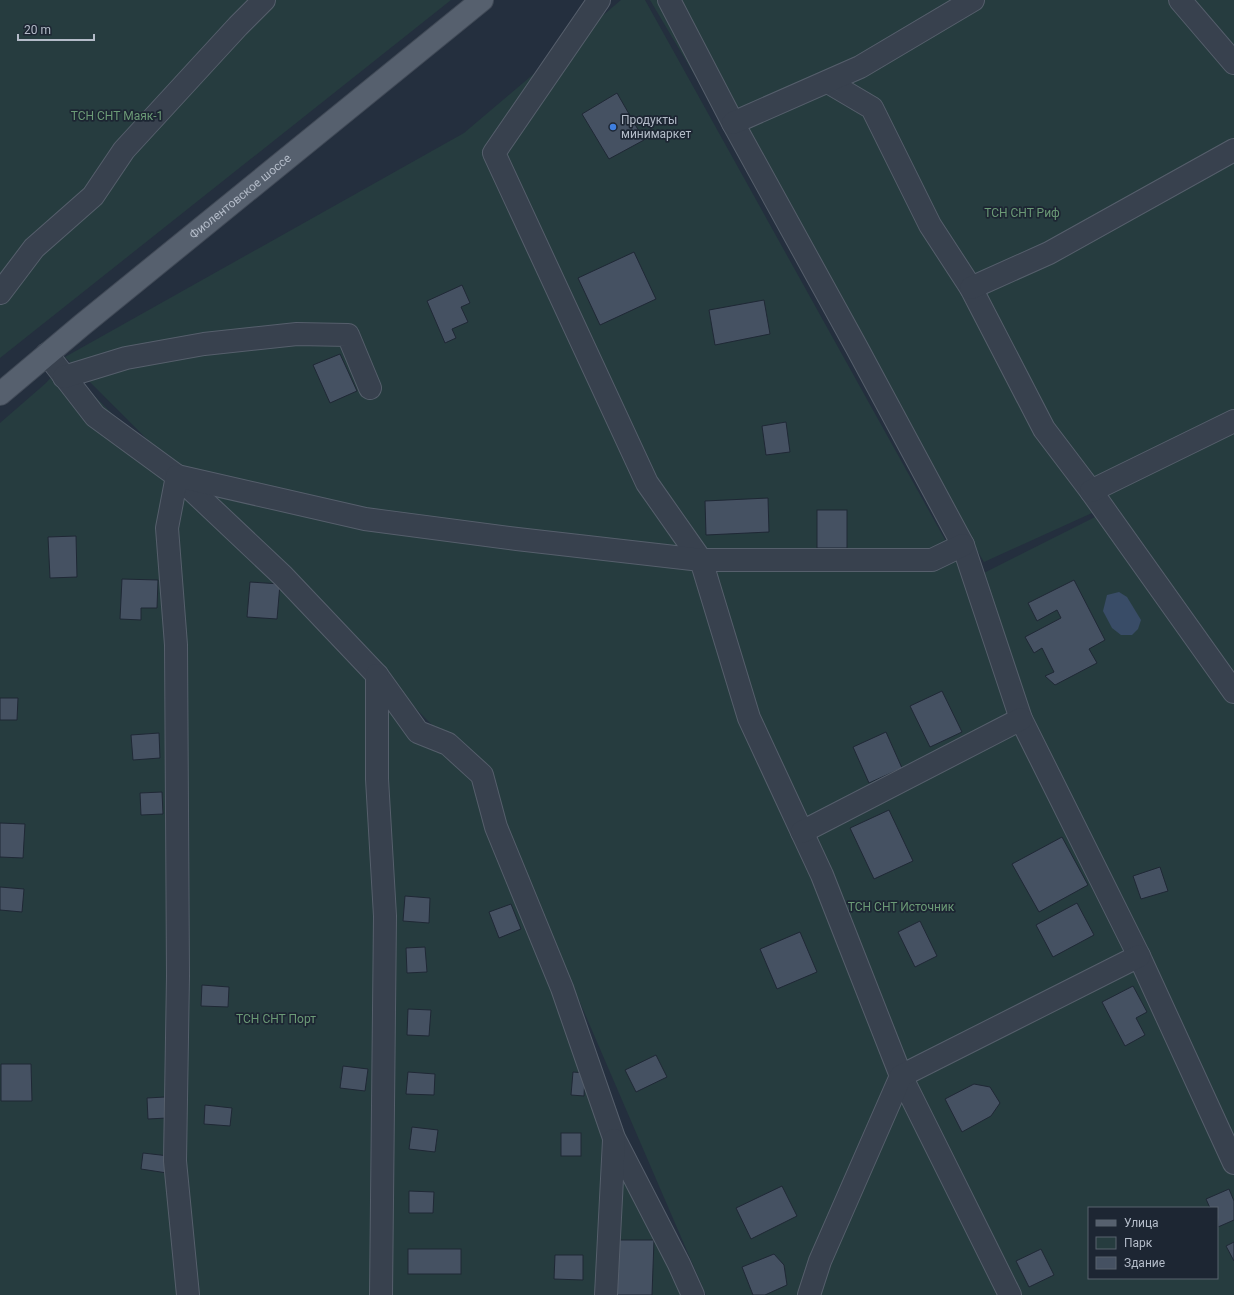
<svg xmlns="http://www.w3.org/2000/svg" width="1234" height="1295" viewBox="0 0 1234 1295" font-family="Roboto,sans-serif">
<rect width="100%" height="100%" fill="#242f3e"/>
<g fill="#263c3f" fill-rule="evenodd">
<path d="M0,0H451L0,358Z"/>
<path d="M621,0H645L968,581L1105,512L1234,692V1295H706L482,775L65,357L464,133ZM1089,1208H1217V1278H1089Z"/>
<path d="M650,0H1234V678L1114,503L984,562Z"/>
<path d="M63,364L470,776L622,1126L692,1295H0V423L46,383Z"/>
</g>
<path fill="#394c67" d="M1119,592L1127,597L1141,620L1138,629L1132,635H1121L1112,628L1103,611L1107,595Z"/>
<g fill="#455162" stroke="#1f2835">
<path d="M617,93L644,140L609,159L582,114Z"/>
<path d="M634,252L656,299L600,325L578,278Z"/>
<path d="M462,285L470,303L461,307L468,322L452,329L456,338L445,343L427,301Z"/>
<path d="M764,300L770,334L715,345L709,310Z"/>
<path d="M340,354L357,391L330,403L313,365Z"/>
<path d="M786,422L790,452L766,455L762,426Z"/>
<path d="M768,498L769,532L706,535L705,501Z"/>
<rect x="817" y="510" width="30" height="38"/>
<path d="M76,536L77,577L50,578L48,537Z"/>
<path d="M122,579L158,580L157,608H141V620L120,619Z"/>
<path d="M1074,580L1105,640L1089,649L1097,663L1055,685L1045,676L1054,672L1042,648L1034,653L1025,637L1061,618L1057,610L1037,621L1028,603Z"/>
<path d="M250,582L280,584L277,619L247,617Z"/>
<path d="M942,691L962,732L930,747L910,706Z"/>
<path d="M0,698H18L17,720H0Z"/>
<path d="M886,732L902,768L869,783L853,747Z"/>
<path d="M159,733L160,758L133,760L131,735Z"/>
<path d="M162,792L163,814L141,815L140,793Z"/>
<path d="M889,810L913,861L874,879L850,828Z"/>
<path d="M0,823L25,824L23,858L0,857Z"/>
<path d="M1062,837L1088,885L1039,912L1012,864Z"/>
<path d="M1160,867L1168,891L1141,899L1133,876Z"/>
<path d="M0,887L24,889L22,912L0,910Z"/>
<path d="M405,896L430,898L429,923L403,921Z"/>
<path d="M1077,903L1094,935L1053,957L1036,925Z"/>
<path d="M511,904L521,929L499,938L489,912Z"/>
<path d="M920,921L937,956L915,967L898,932Z"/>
<path d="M800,932L817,972L777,989L760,949Z"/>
<path d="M425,947L427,972L407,973L406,948Z"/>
<path d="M202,985L229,987L228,1007L201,1006Z"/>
<path d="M1133,986L1147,1012L1136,1018L1145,1035L1125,1046L1102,1002Z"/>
<path d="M408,1009L431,1010L429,1036L407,1035Z"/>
<path d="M656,1055L667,1077L636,1092L625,1070Z"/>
<path d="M1,1064H31L32,1101H1Z"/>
<path d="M343,1066L368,1069L365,1091L340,1088Z"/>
<path d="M408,1072L435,1074L434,1095L406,1094Z"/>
<path d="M573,1072L585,1073L584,1096L571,1095Z"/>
<path d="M974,1084L990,1087L1000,1103L991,1116L962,1132L945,1099Z"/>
<path d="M165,1097L167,1118L148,1119L147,1098Z"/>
<path d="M205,1105L232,1108L230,1126L204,1124Z"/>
<path d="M412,1127L438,1130L435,1152L409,1149Z"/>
<rect x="561" y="1133" width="20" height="23"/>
<path d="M143,1153L169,1156L167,1173L141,1169Z"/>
<path d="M782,1186L797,1216L751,1239L736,1208Z"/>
<path d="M1229,1189L1234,1201V1220L1218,1227L1217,1208H1210L1206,1199Z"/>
<path d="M409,1191L434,1192L433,1213H409Z"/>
<path d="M614,1240H654L652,1295H613Z"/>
<path d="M1234,1242V1261L1226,1246Z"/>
<rect x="408" y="1249" width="53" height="25"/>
<path d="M1041,1249L1054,1275L1029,1287L1016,1261Z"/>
<path d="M774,1254L784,1265L787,1285L765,1295H753L742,1267Z"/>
<path d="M555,1255H583V1280L554,1279Z"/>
</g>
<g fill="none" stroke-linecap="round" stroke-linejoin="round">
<defs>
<g id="minor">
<path d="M599,0L494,153L647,483L701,560L749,718L822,875L901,1076L1010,1295"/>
<path d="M669,0L733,123L857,348L963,545L1021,719L1139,956L1234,1163"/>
<path d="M1180,0L1234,63"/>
<path d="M828,82L872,108L930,225L971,288L1044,429L1091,491L1234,692"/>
<path d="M733,123L860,67L973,0"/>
<path d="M971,288L1049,253L1234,150"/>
<path d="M0,293L34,248L93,196L124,150L238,26L264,0"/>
<path d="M47,354L95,416L177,476L283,576L377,675L418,732L448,744L482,775L496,827L562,988L614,1138L679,1264L693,1295"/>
<path d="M64,377L126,358L204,344L297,334L348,335L370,388"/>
<path d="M1091,491L1234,421"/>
<path d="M377,675V779L385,916L381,1295"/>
<path d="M802,832L1021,719"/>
<path d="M188,1295L175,1161L178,976L176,645L167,528L177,476L365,519L517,539L701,560H932L963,545"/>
<path d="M606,1295L614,1140"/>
<path d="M809,1295L820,1261L901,1076L1139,956"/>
</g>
<g id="major">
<path id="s1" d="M0,394L82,325L482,0"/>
</g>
</defs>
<use href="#minor" stroke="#565f6c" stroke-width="24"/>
<use href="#major" stroke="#414a57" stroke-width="24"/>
<use href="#minor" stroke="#38414e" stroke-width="22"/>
<use href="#major" stroke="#56606e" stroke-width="22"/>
</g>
<circle fill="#3f7fe0" stroke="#1d2633" stroke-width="1.5" cx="613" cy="127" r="4"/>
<g text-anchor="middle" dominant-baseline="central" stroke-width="3.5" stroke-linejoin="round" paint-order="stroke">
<g font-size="12" fill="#6b9a76" stroke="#1d2633">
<text x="117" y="116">ТСН СНТ Маяк-1</text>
<text x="1022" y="213">ТСН СНТ Риф</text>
<text x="901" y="907">ТСН СНТ Источник</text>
<text x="276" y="1019">ТСН СНТ Порт</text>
</g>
<g font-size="12" fill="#b4bcc9" stroke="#1d2633" text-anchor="start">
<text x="621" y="120">Продукты<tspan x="621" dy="14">минимаркет</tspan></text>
</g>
<g font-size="12" fill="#b4bcc9" stroke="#1d2633">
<text stroke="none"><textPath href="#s1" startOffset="311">Фиолентовское шоссе</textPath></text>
</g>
</g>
<rect x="1088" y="1207" width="130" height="72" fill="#1d2633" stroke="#59626f"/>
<rect x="1096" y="1220" width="20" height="6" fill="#56606e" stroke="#59626f"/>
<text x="1124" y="1227" font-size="12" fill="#b4bcc9">Улица</text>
<rect x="1096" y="1237" width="20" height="12" fill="#263c3f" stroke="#59626f"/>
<text x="1124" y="1247" font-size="12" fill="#b4bcc9">Парк</text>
<rect x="1096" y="1257" width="20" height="12" fill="#455162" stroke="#59626f"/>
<text x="1124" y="1267" font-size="12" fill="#b4bcc9">Здание</text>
<path d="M18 34v6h76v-6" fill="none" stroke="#b4bcc9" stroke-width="2"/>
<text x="24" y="34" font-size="12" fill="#b4bcc9" stroke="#1d2633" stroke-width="3" paint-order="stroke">20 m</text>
</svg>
